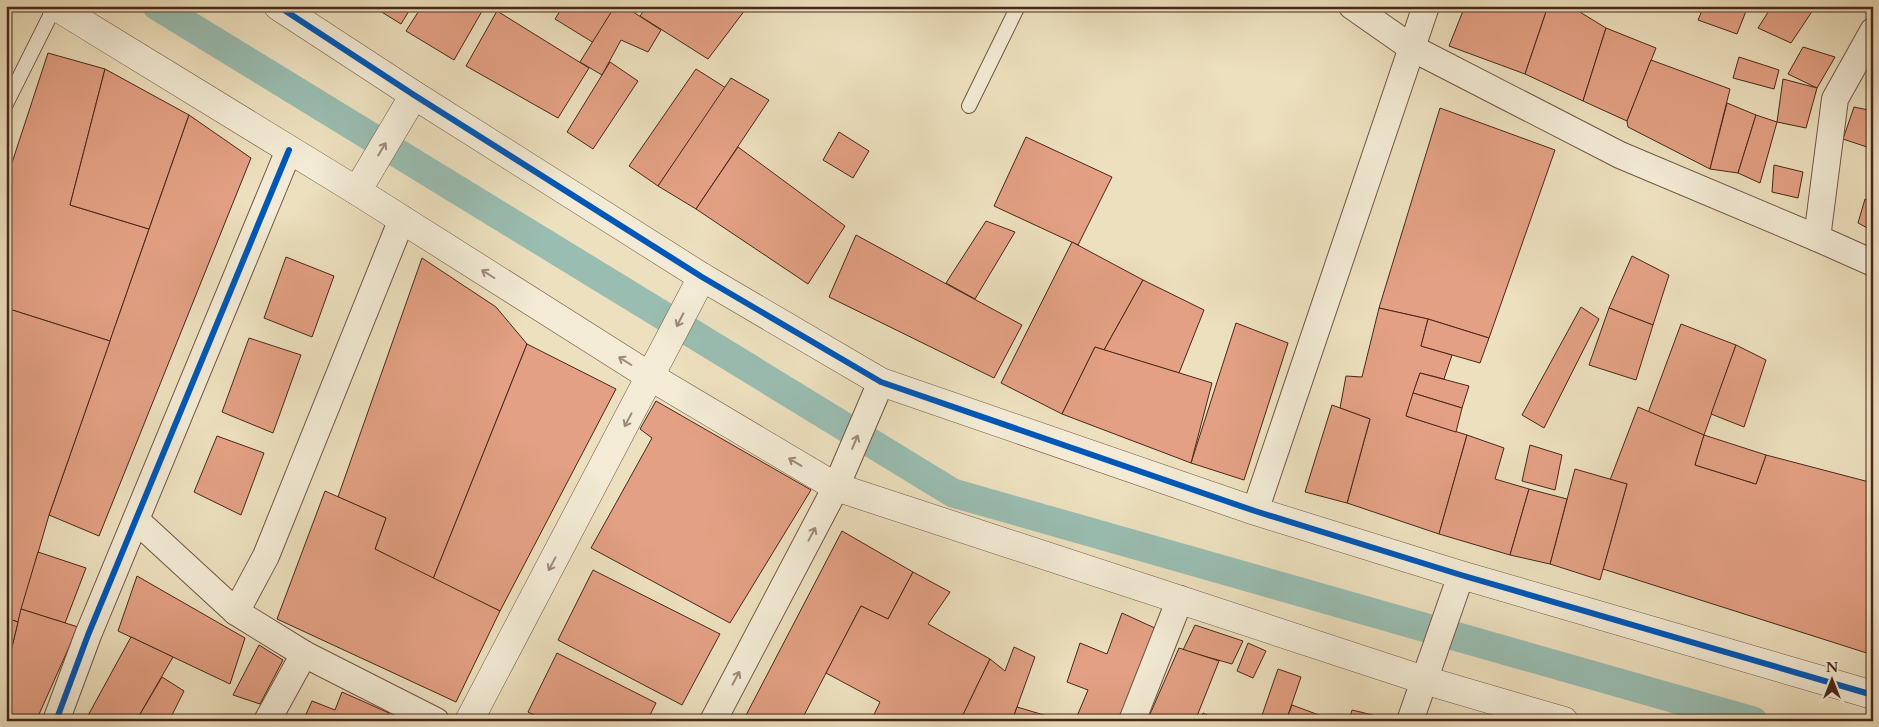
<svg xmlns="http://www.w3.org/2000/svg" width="1879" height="727" viewBox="0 0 1879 727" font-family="Cardo,serif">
<rect width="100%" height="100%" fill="#ede0be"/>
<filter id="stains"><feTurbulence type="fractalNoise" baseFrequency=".004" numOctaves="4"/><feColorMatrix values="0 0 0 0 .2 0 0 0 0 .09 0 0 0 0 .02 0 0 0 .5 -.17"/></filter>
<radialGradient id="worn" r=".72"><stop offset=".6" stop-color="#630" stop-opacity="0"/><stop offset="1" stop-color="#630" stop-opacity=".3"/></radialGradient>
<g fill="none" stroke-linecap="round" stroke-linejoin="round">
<path stroke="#99bdb1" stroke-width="29" d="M157,6L953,493L1753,721"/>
</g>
<g fill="#e3a084" stroke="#492719">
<path d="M372,6H412L401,24Z"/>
<path d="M422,6H485L454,60L406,31Z"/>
<path d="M563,6H615L594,43L555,19Z"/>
<path d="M615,6H624L661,30L648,52L621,40L602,75L580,62Z"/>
<path d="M647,6H748L708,59L640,16Z"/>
<path d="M1465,6H1548L1525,74L1449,46Z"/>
<path d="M1548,6H1570L1606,28L1583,101L1525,74Z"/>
<path d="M1704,6H1748L1737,34L1698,20Z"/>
<path d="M1772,6H1810L1813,10L1791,43L1758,28Z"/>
<path d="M497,11L589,68L558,118L466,66Z"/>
<path d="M1606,28L1656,48L1627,121L1583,101Z"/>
<path d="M1803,47L1835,57L1817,88L1788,74Z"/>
<path d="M48,53L105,69L70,205L149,229L110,341L6,308V181Z"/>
<path d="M1739,57L1779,70L1774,89L1733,78Z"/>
<path d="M1651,60L1730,89L1710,169L1628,127L1627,121Z"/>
<path d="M610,62L638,81L593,149L567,132Z"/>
<path d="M105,69L189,115L149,229L70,205Z"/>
<path d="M696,69L726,88L658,186L629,166Z"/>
<path d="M731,78L769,100L696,209L658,186Z"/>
<path d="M1783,79L1817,88L1806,128L1777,122Z"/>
<path d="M1727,103L1756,115L1738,173L1710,169Z"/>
<path d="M1854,107L1873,111V149L1843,139Z"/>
<path d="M1440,108L1555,150L1489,338L1428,319L1379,308Z"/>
<path d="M189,115L251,158L99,536L49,515Z"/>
<path d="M1756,115L1777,122L1760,183L1738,173Z"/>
<path d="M839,132L869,151L853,178L823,160Z"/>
<path d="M1026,137L1112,177L1078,245L994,206Z"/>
<path d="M738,147L845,226L808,284L696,209Z"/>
<path d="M1774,165L1803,172L1798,198L1772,192Z"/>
<path d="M1865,199L1873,202V231L1858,223Z"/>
<path d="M986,221L1015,232L975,299L946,283Z"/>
<path d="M856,235L1022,325L994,378L829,297Z"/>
<path d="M1072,242L1143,280L1104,350L1095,347L1062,414L1001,383Z"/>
<path d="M1632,256L1669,275L1653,325L1609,308Z"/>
<path d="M286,257L334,276L312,337L264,318Z"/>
<path d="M422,258L496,307L527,344L433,579L375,549L386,518L338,497Z"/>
<path d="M1143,280L1204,310L1179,373L1104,350Z"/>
<path d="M1581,307L1599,319L1544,428L1522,415Z"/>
<path d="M6,308L110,341L49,515L18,622L6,618Z"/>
<path d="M1379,308L1428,319L1421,346L1452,355L1444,379L1420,373L1406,416L1467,435L1439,534L1347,503L1370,419L1340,408L1346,376L1362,377Z"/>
<path d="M1609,308L1653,325L1636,380L1589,365Z"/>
<path d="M1428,319L1489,338L1480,363L1421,346Z"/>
<path d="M1236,323L1288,343L1244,480L1191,463Z"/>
<path d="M1681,324L1736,345L1704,435L1648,413Z"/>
<path d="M249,338L301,355L273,433L222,412Z"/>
<path d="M527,344L616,389L500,611L433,579Z"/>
<path d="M1736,345L1766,360L1744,427L1711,414Z"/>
<path d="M1095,347L1212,383L1191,463L1062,414Z"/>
<path d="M1420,373L1469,386L1462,408L1413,393Z"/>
<path d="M1413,393L1462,408L1456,432L1406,416Z"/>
<path d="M656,401L811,490L730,623L591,548L652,438L640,429Z"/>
<path d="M1332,405L1370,419L1347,503L1305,492Z"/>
<path d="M1638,407L1704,435L1695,465L1756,484L1766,455L1873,483V655L1603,569L1627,484L1610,480Z"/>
<path d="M1467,435L1504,448L1495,479L1529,489L1510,555L1439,534Z"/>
<path d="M1704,435L1766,455L1756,484L1695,465Z"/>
<path d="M217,436L264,453L241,515L194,492Z"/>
<path d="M1530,445L1562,455L1555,490L1522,481Z"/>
<path d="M1575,469L1627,484L1600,580L1550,564Z"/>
<path d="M1529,489L1567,499L1550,564L1510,555Z"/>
<path d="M325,491L386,518L375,549L500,611L456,702L277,619Z"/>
<path d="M842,531L913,572L888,619L861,606L801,721H743Z"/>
<path d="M38,552L86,568L65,623L21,609Z"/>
<path d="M593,570L720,634L682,705L558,640Z"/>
<path d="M913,572L950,592L928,624L990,659L960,721H871L880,702L826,673L861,606L888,619Z"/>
<path d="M137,576L245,638L230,684L118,631Z"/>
<path d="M21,609L78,627L36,721H6V672Z"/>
<path d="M1122,613L1157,629L1121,721H1075L1088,690L1067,682L1080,643L1107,654Z"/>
<path d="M6,618L18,622L6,672Z"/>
<path d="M1195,625L1243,641L1232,664L1183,650Z"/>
<path d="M131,637L173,657L136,721H85Z"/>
<path d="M1248,643L1266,651L1253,678L1237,671Z"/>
<path d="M259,645L283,660L260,704L233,695Z"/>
<path d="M1014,647L1035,657L1012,721H960L990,659L1005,671Z"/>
<path d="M1179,648L1219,661L1195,721H1147Z"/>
<path d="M557,653L656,703L647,721H546L528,712Z"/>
<path d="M1278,669L1301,677L1286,721H1260Z"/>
<path d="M162,677L184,691L169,721H136Z"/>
<path d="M342,692L389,713L386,721H303L312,701L335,710Z"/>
<path d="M1292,705L1327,718L1326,721H1286Z"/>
<path d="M1017,707L1064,721H1012Z"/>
<path d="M1352,710L1389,719V721H1349Z"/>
<path d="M1203,713L1216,719L1215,721H1200Z"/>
</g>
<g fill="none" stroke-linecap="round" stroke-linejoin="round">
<defs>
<g id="service">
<path d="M6,104L55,6"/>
<path d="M969,106L1018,6"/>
</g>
<g id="minor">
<path d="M1352,6L1412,48L1620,155L1817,238L1873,263"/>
<path d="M1817,238L1835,99L1873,31"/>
<path d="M1255,511L1426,6"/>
<path d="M136,520L236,612L266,556L402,219"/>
<path d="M236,612L304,654L436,721"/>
<path d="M56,721L88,635L289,150"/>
<path d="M267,721L304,654"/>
<path d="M713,721L836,487L881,382"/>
<path d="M1132,721L1180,599"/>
<path d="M1410,721L1461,575"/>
</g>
<g id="tertiary">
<path d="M55,6L357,191L651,377L836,487L1424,680L1564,721"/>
<path d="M278,6L414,95L702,277L881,382L1255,511L1461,575L1873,695"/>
<path d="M357,191L414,95"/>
<path d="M469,721L702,277"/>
</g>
</defs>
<use href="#service" stroke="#725542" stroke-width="16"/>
<use href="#minor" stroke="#725542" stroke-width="28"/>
<use href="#tertiary" stroke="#725542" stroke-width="29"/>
<use href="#service" stroke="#f3ebd5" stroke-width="14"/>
<use href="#minor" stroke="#f3ebd5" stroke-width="26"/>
<use href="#tertiary" stroke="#f3ebd5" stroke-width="28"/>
<defs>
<g id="cycleway">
<path d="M278,6L414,95L702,277L881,382L1255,511L1461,575L1873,695"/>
<path d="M56,721L88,635L289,150"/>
</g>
</defs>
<use href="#cycleway" stroke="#f3ebd5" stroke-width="9"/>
<use href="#cycleway" stroke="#0057b8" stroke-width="6"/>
</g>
<defs><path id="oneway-shaft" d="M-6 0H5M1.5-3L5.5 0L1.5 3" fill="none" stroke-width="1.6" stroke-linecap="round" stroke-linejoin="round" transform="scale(1.25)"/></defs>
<g stroke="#9e8977">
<use href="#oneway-shaft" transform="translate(382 149) rotate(-59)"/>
<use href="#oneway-shaft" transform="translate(488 274) rotate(-148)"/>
<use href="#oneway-shaft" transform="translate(680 320) rotate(117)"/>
<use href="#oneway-shaft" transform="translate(625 361) rotate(-148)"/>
<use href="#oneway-shaft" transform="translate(628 420) rotate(118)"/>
<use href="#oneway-shaft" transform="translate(855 442) rotate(-67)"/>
<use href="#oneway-shaft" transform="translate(795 462) rotate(-149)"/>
<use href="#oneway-shaft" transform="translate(812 534) rotate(-62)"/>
<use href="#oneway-shaft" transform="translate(552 564) rotate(118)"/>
<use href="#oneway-shaft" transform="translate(736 678) rotate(-62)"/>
</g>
<rect width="1879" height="727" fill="none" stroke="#ede0be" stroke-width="25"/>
<rect x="8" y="8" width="1864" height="712" fill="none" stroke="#492719" stroke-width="2.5"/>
<rect x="12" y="12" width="1854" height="702" fill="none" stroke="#492719"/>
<g transform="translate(1832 680)" stroke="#f3ebd5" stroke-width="4" paint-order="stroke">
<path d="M0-4L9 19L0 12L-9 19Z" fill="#492719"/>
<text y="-8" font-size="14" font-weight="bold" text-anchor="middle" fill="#492719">N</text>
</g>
<rect width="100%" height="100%" filter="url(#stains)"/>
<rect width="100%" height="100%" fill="url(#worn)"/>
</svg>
